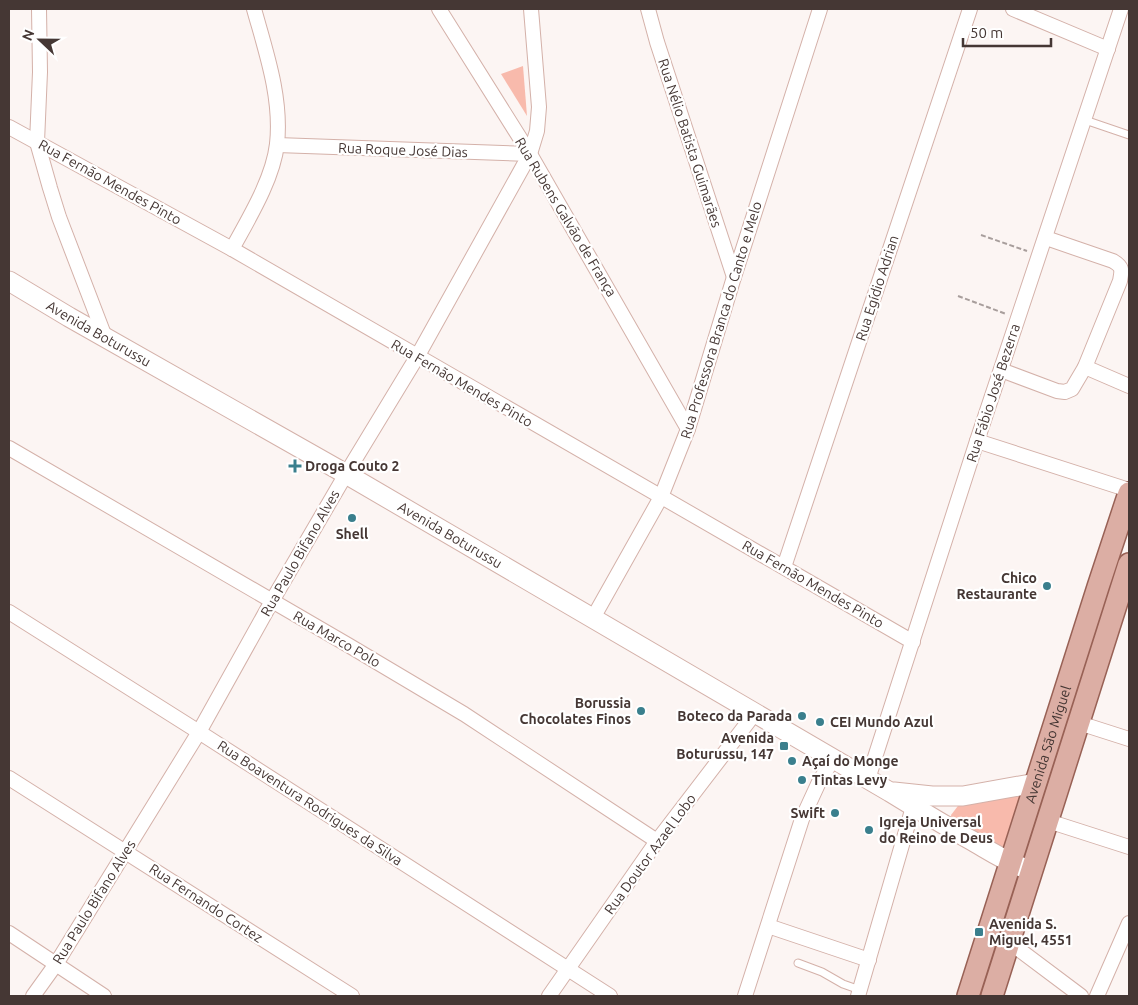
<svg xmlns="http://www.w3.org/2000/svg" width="1138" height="1005" viewBox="0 0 1138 1005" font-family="Ubuntu,sans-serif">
<rect width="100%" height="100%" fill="#fcf5f3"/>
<g fill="#f8baac">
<path d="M523,66L527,116L501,74Z"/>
<path d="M1030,787L1008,856L953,827L951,815L961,802Z"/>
</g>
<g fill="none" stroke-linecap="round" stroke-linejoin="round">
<defs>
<g id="service">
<path d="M1085,120L1129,135"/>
<path d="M798,963L822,972L843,984L860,990"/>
</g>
<g id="minor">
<path d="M39,9L40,72L37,142L50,188L59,217L105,337"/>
<path d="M439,9L530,154L688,429"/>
<path d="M648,9L657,42L734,277"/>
<path d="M1013,9L1108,49"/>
<path d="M9,127L232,249L913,642"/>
<path d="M277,145L530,154"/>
<path d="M232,249C249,218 273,179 277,144C282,98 266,52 254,9"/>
<path d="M1085,367L1129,386"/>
<path d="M1001,370L1057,391L1065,392L1072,389L1085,367L1120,281C1122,270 1123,267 1113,261L1046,238"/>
<path d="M977,441L1129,490"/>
<path d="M9,448L348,645L464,714L657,841"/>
<path d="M784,567L970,9"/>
<path d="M9,612L199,732L610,996"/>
<path d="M593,618L661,497L688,429L734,277L820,9"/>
<path d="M1079,723L1129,739"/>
<path d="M9,778L352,996"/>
<path d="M868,779L977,441L1121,9"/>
<path d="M1048,821L1129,847"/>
<path d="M768,926L869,960"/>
<path d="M9,933L104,996"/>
<path d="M1009,942L1081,996"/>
<path d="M33,996L56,964L199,732L272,601L346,474L417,357L530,154L537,131L539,107L531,9"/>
<path d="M549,996L657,841L755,713"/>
<path d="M745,996L802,819L819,782L833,759"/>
<path d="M858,996L913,807"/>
<path d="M1097,996L1129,923"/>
</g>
<g id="secondary">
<path id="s1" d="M9,281L69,317L346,474L890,792C916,808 942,824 969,839C987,849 1004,861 1024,868"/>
<path d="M894,792L932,796H963L1036,783"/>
</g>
<g id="primary">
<path id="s2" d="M968,996L1098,587L1129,493"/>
<path d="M992,996L1129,564"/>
</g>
</defs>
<use href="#service" stroke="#d4b1a9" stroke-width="9"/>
<use href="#minor" stroke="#d4b1a9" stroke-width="16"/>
<use href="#secondary" stroke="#d4b1a9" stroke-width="21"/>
<use href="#primary" stroke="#986155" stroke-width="24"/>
<g stroke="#a89e9c" stroke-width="2" stroke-dasharray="5 2.5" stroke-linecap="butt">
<path d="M981,235L1027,251"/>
<path d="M958,296L1006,314"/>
</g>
<use href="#service" stroke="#fff" stroke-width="7"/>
<use href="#minor" stroke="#fff" stroke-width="14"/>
<use href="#secondary" stroke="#fff" stroke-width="19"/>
<use href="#primary" stroke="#dcaea4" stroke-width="21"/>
</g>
<g fill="#3a7f8d" stroke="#fff" stroke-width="2">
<path d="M292.5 458.5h5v5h5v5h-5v5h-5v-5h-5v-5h5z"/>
<circle cx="352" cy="518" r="5"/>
<circle cx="1047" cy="586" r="5"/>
<circle cx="641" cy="711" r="5"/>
<circle cx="802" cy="716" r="5"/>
<circle cx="820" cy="722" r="5"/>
<rect x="779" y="741" width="10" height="10" rx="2.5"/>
<circle cx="792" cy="761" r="5"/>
<circle cx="802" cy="780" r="5"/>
<circle cx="835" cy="813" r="5"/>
<circle cx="869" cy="830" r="5"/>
<rect x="974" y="927" width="10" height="10" rx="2.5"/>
</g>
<g text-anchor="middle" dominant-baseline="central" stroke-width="4.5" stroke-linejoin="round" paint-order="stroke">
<g font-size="14" fill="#453734" stroke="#fff">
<text transform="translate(690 143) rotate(72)">Rua Nélio Batista Guimarães</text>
<text transform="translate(403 150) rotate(2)">Rua Roque José Dias</text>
<text transform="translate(110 182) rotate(29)">Rua Fernão Mendes Pinto</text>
<text transform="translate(566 217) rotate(59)">Rua Rubens Galvão de França</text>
<text transform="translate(877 288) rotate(-72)">Rua Egídio Adrian</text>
<text transform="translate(721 320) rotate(-73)">Rua Professora Branca do Canto e Melo</text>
<text stroke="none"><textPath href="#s1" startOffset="104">Avenida Boturussu</textPath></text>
<text transform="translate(462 383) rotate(30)">Rua Fernão Mendes Pinto</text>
<text transform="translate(993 393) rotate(-72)">Rua Fábio José Bezerra</text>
<text stroke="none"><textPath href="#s1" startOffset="509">Avenida Boturussu</textPath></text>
<text transform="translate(300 553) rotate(-60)">Rua Paulo Bifano Alves</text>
<text transform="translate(813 584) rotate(30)">Rua Fernão Mendes Pinto</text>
<text transform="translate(337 639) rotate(30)">Rua Marco Polo</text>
<text stroke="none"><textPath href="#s2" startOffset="264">Avenida São Miguel</textPath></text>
<text transform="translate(310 803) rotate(33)">Rua Boaventura Rodrigues da Silva</text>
<text transform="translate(650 854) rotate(-54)">Rua Doutor Azael Lobo</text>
<text transform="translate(94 902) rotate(-58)">Rua Paulo Bifano Alves</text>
<text transform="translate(206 903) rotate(33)">Rua Fernando Cortez</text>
</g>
<g font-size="14" font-weight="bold" fill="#453734" stroke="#fff" text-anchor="start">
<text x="305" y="466">Droga Couto 2</text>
<text x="352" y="534" text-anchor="middle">Shell</text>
<text x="1037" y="578" text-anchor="end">Chico<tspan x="1037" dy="16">Restaurante</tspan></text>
<text x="631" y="703" text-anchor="end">Borussia<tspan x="631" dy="16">Chocolates Finos</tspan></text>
<text x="792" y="716" text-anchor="end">Boteco da Parada</text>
<text x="830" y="722">CEI Mundo Azul</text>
<text x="774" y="738" text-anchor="end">Avenida<tspan x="774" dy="16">Boturussu, 147</tspan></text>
<text x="802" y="761">Açaí do Monge</text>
<text x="812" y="780">Tintas Levy</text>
<text x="825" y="813" text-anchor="end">Swift</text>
<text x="879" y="822">Igreja Universal<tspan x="879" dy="16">do Reino de Deus</tspan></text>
<text x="989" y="924">Avenida S.<tspan x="989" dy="16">Miguel, 4551</tspan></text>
</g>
</g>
<rect width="1138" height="1005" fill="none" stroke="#453734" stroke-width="20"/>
<g transform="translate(40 40) rotate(292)" stroke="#ffffff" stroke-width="4" paint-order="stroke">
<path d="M0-4L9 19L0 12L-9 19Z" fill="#453734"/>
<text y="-8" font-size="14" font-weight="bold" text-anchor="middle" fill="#453734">N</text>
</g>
<path d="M963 38v8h88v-8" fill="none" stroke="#453734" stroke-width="2.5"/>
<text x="970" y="38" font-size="15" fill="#453734" stroke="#ffffff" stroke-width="4" paint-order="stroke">50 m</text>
</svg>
